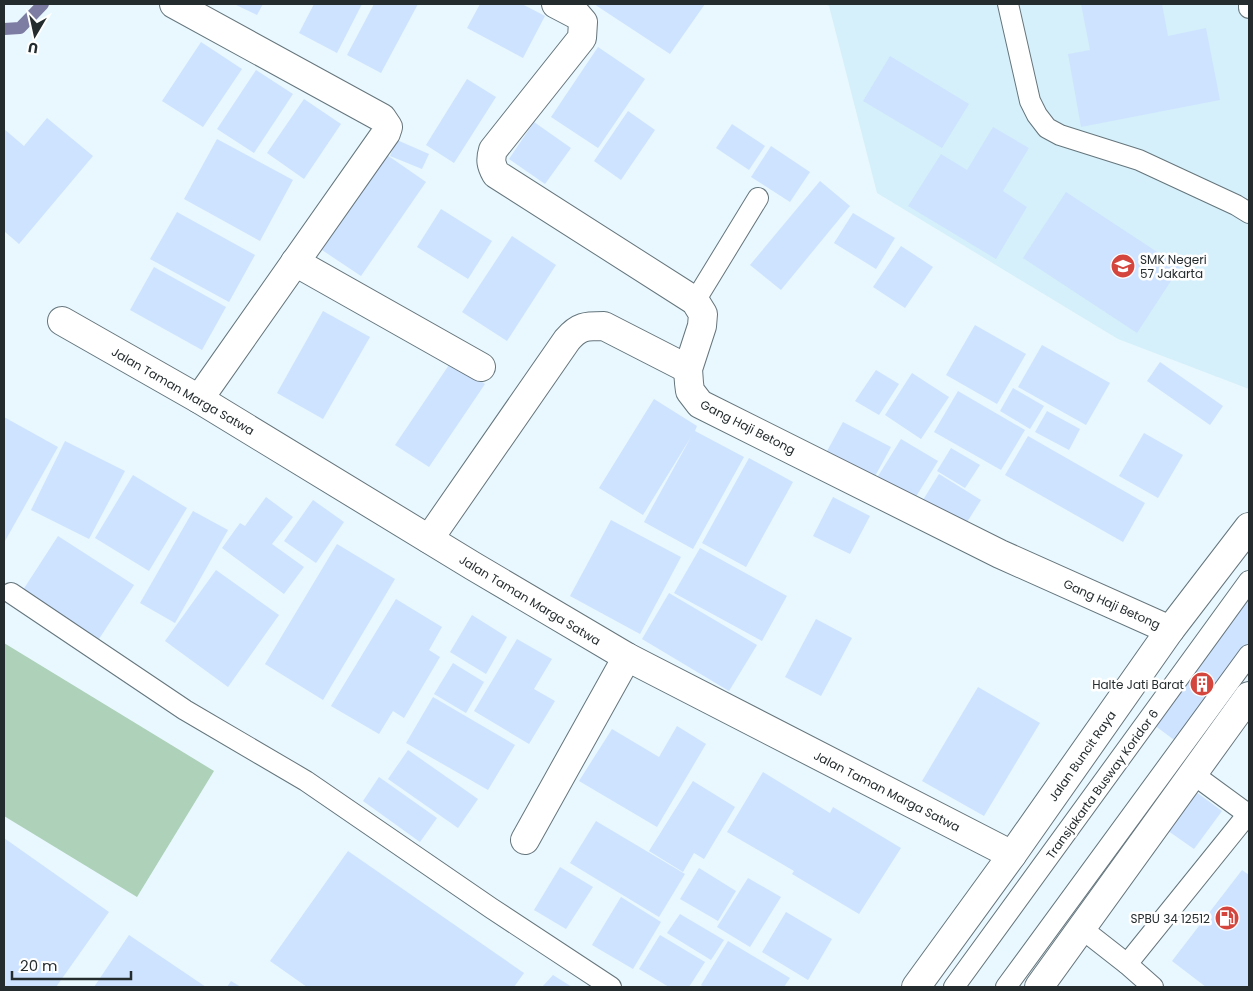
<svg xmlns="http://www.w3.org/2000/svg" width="1253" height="991" viewBox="0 0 1253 991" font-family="Poppins,sans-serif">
<rect width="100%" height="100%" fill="#e9f8fe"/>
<path fill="#d5f0fa" d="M824,4H1249V389L1118,339L877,193L829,6Z"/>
<path fill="#add1b9" d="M4,643L214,771L137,897L4,816Z"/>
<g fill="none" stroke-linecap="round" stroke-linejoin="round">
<path stroke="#7d7ca2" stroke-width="12" d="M4,29L20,28L43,4"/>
</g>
<g fill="#cee3ff">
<path d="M234,4H263L257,15Z"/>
<path d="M314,4H362L337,53L299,33Z"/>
<path d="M374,4H418L381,73L347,55Z"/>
<path d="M480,4H522L545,16L523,58L467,28Z"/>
<path d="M594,4H705L670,54Z"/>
<path d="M1081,4H1162L1168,36L1206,28L1220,100L1081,127L1068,54L1090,50Z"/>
<path d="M201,42L242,69L203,127L162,101Z"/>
<path d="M598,47L645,79L598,148L551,117Z"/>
<path d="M890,56L969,104L942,148L863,101Z"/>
<path d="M256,70L293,94L254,153L217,129Z"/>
<path d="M467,79L496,97L454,163L426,145Z"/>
<path d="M304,99L341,124L304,179L267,153Z"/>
<path d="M628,111L655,130L621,180L594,161Z"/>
<path d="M47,118L93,156L19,244L4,231V129L24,146Z"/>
<path d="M534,122L571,148L545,184L509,159Z"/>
<path d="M732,124L765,146L749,170L716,148Z"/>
<path d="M993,127L1029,148L1003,191L1027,207L996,259L908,206L941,154L967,170Z"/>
<path d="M217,139L293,180L260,241L184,199Z"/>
<path d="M397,140L429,154L422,169L390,156Z"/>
<path d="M771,146L810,172L790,202L751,177Z"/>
<path d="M387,155L426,182L361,276L322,250Z"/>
<path d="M820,181L850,206L781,290L750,265Z"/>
<path d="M1066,192L1180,267L1137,333L1023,258Z"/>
<path d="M441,209L492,241L468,279L417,247Z"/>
<path d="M177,212L255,255L229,302L150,259Z"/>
<path d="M853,213L895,238L876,269L834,243Z"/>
<path d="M512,236L556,265L507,341L462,312Z"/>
<path d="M901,246L933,267L905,308L873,287Z"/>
<path d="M154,267L226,307L202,350L130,310Z"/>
<path d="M323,311L370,337L323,419L277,393Z"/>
<path d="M975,325L1026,354L997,404L946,375Z"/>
<path d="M1042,345L1110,383L1086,425L1018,387Z"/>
<path d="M451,362L485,384L429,467L395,445Z"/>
<path d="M1160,362L1223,406L1210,425L1147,381Z"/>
<path d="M876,370L899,384L879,415L855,401Z"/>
<path d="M912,373L949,397L921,439L885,415Z"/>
<path d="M1013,388L1044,406L1030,429L1000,411Z"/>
<path d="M958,391L1025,430L1001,470L934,432Z"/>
<path d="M654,399L697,426L695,431L744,457L693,549L644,522L691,437L643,515L599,488Z"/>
<path d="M1047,411L1080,429L1069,450L1035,432Z"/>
<path d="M4,417L58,447L5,541L4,540Z"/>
<path d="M843,422L891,447L874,478L826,453Z"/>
<path d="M1144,433L1183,455L1158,498L1119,476Z"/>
<path d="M1028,436L1145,503L1123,542L1005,475Z"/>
<path d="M901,439L938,461L912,503L875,481Z"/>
<path d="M65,441L125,471L89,539L31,510Z"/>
<path d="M951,448L980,465L965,488L937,471Z"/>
<path d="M749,458L793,482L746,567L702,543Z"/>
<path d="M939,474L981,500L962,530L920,505Z"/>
<path d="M133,475L187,508L149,571L95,538Z"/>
<path d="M266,497L293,517L272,544L304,567L284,594L222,548L240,523L245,526Z"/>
<path d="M833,497L870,516L850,554L813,536Z"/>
<path d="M313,500L344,522L316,563L284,541Z"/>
<path d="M193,511L228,530L175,623L140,603Z"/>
<path d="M611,520L681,557L640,634L570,596Z"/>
<path d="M58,536L134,585L99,639L23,590Z"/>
<path d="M337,544L395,579L323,700L265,664Z"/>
<path d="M700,548L787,596L762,641L674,593Z"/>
<path d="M216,570L279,615L228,687L165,641Z"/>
<path d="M669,593L757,645L729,691L642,639Z"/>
<path d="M1249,596V643L1177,742L1154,725Z"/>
<path d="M396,599L442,627L429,650L440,657L404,718L393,711L379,734L331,706Z"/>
<path d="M472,615L507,637L486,674L450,652Z"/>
<path d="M816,619L852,638L821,696L785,677Z"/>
<path d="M517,639L552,659L534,689L555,701L529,744L474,711Z"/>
<path d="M453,663L484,682L466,713L434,694Z"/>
<path d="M978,687L1040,723L984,816L922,781Z"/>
<path d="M433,697L515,745L488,790L406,743Z"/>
<path d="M677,726L706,744L657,827L579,781L612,729L659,757Z"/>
<path d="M408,750L478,799L458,828L388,779Z"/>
<path d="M763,772L830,813L833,807L901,848L859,914L792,874L794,871L727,832Z"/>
<path d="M379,777L437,818L420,842L363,801Z"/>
<path d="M693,781L735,807L704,859L694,853L683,872L649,851Z"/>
<path d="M1192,789L1222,811L1194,849L1164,828Z"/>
<path d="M596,821L685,874L659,917L570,863Z"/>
<path d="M4,838L109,912L56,987H4Z"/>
<path d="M348,851L524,973L514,987H307L270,961Z"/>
<path d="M560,867L593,887L566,929L534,910Z"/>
<path d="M699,868L736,891L718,921L680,899Z"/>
<path d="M1242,870L1249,875V987H1206L1172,961Z"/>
<path d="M748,878L781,897L750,947L717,927Z"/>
<path d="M621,897L661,922L633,969L592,945Z"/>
<path d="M786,912L832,939L808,980L762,952Z"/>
<path d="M680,914L724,940L711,960L667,933Z"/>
<path d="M129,935L206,987H94Z"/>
<path d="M660,935L705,962L689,987H669L639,969Z"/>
<path d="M728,941L790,978L784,987H704L701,985Z"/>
<path d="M553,975L572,987H542Z"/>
<path d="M231,981L241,987H227Z"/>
</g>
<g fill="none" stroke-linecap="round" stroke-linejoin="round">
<defs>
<g id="lane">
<path d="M1008,4L1030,101L1037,115L1047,128L1060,135L1139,160L1236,205L1249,213"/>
<path d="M1249,4V8"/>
<path d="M695,301L758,198"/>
<path d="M11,593L185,710L306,781L491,908L611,987"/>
<path d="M1193,774L1249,815"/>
<path d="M1081,928L1127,964L1153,987"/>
<path d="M1127,964L1248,814"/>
<path d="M954,987L1249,581"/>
<path d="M1006,987L1249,655"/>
</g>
<g id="street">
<path d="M174,4L382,118L388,127L386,133L199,399"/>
<path d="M556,4L577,15L583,22L582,38L493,150C490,160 491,165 496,174L695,301L703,314L702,326L688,369L689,383L690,391L700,404L1000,554L1170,630"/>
<path d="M295,262L481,367"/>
<path d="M62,321L199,399L473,566L627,657L1012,855"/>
<path d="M429,539L567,340C579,326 585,326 604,326L688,369"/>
<path d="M525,840L627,657"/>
</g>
<g id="primary">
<path d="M916,987L1012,855L1170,630L1249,527"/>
<path d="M1039,987L1249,696"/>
</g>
</defs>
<use href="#lane" stroke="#65757c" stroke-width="22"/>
<use href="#street" stroke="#65757c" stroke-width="30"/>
<use href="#primary" stroke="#65757c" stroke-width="30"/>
<use href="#lane" stroke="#fff" stroke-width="20"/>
<use href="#street" stroke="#fff" stroke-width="28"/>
<use href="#primary" stroke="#fff" stroke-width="28"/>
</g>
<defs>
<symbol id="school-disc" viewBox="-11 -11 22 22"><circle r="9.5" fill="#d3453d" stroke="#fff"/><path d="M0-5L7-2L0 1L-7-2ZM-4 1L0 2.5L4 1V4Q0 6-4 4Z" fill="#fff"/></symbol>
<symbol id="building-disc" viewBox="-11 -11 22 22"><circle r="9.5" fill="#d3453d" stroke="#fff"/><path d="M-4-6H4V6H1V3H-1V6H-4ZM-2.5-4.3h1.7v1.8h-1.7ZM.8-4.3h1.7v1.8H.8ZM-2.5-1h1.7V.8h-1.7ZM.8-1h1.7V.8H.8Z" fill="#fff"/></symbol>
<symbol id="fuel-disc" viewBox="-11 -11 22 22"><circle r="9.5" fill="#d3453d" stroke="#fff"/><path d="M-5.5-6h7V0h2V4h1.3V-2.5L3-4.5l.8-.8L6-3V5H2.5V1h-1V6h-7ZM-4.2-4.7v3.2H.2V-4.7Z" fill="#fff"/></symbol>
</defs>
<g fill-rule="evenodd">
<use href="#school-disc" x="1109" y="252" width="28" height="28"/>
<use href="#building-disc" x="1188" y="670" width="28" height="28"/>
<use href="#fuel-disc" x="1213" y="904" width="28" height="28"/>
</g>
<g text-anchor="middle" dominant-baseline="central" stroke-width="5" stroke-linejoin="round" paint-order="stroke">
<g font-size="12" fill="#252c2e" stroke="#fff" text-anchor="end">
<text x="1140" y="259" text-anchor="start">SMK Negeri<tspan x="1140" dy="14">57 Jakarta</tspan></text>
<text x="1184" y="684">Halte Jati Barat</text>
<text x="1210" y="918">SPBU 34 12512</text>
</g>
<g font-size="12" fill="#252c2e" stroke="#fff">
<text transform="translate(183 391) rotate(30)">Jalan Taman Marga Satwa</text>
<text transform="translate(748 427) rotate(27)">Gang Haji Betong</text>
<text transform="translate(530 600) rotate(31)">Jalan Taman Marga Satwa</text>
<text transform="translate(1112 604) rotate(24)">Gang Haji Betong</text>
<text transform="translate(1082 756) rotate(-55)">Jalan Buncit Raya</text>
<text transform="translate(1102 784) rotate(-54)">Transjakarta Busway Koridor 6</text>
<text transform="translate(887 791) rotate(27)">Jalan Taman Marga Satwa</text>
</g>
</g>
<rect width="1253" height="991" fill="none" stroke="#252c2e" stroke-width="10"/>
<g transform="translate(35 35) rotate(189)" stroke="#ffffff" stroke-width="4" paint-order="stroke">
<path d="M0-4L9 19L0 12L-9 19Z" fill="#252c2e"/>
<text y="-8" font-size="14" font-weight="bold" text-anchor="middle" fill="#252c2e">U</text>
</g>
<path d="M12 971v8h119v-8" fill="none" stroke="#252c2e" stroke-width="2.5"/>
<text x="20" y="971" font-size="15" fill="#252c2e" stroke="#ffffff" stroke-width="4" paint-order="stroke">20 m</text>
</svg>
